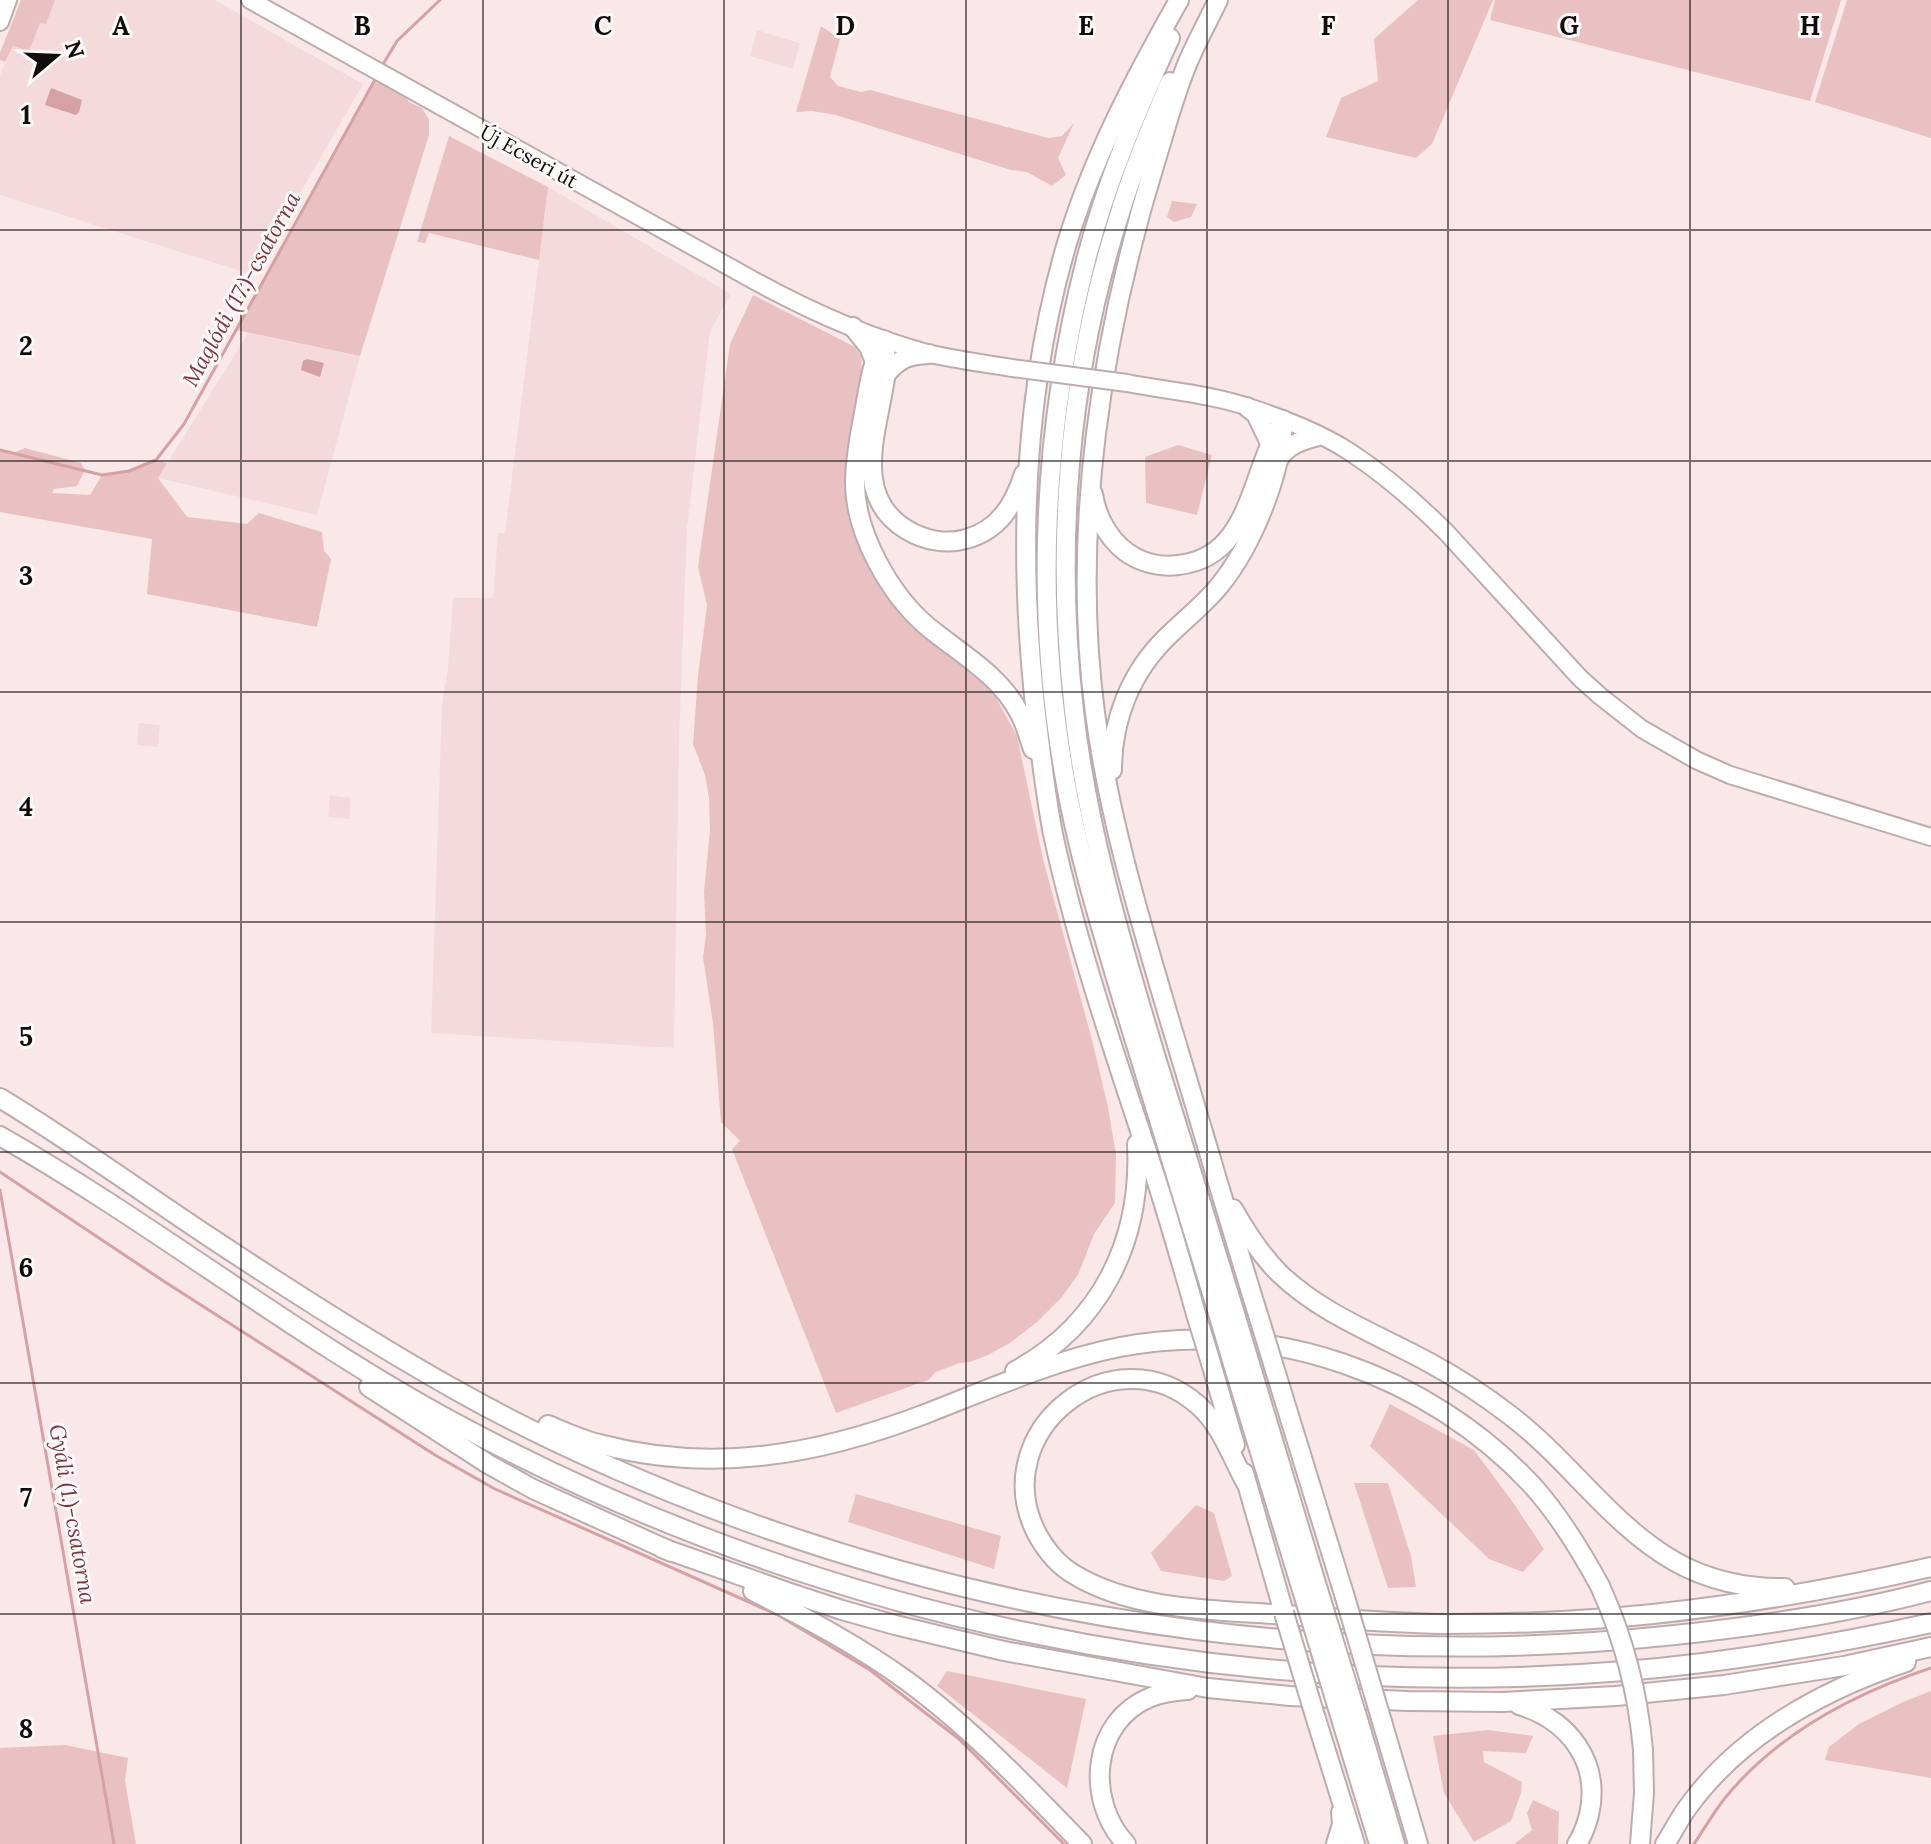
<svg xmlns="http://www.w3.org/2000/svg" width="1931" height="1844" viewBox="0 0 1931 1844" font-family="Lora,serif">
<rect width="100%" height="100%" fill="#fae8e8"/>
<g fill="#f4dadb">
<path d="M55,0H215L363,84L253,275L0,195V75L13,46L29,51L40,22L46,24Z"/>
<path d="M757,30L800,43L793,69L750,56Z"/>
<path d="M548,187L731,294L710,331L687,529L679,741L674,1048L431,1033L442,705L448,668L453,598H493L498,533H505Z"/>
<path d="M248,333L360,356L317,515L158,478Z"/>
<path d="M139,723L160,725L158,747L137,745Z"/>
<path d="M330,795L351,798L349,819L328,817Z"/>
</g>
<g fill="#e9c1c2">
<path d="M21,0H55L46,24L40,23L29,51L13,46L5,62L0,60V53Z"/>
<path d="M1418,0H1493L1432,144L1416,158L1326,137L1341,98L1378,81L1374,39Z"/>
<path d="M1495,0H1841L1810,101L1490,20Z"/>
<path d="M1847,0H1931V138L1815,102Z"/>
<path d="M821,26L840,39L830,77L838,86L861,92L870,90L1048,138L1062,136L1074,123L1058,158L1066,175L1052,186L1027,172L1011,170L836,115L812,111L796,112Z"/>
<path d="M374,81L377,83H388L401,92L409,102L422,108L429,120V135L360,356L236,330Z"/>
<path d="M449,136L548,187L539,260L429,233L425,243L417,242Z"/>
<path d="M1172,201L1197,204L1191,217L1174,222L1167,217Z"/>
<path d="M753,295L855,347L861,356L862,370L846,469V497L850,523L872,575L892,602L977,675L994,694L1017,736L1043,859L1092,1040L1108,1107L1116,1155L1115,1203L1094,1234L1078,1275L1061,1298L1037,1322L1010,1343L988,1355L970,1362L959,1363L936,1372L928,1380L836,1413L732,1149L740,1141L721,1122L713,1023L703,957L706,935L704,892L710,830L709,798L705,775L693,744L698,676L707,605L698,567L730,344Z"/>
<path d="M1178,445L1212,455L1197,515L1146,503L1145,457Z"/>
<path d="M25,448L81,463L85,470L77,486L54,489L52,493L90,495L102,475L129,471L156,460L167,463L158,478L187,517L247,524L259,513L322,532L324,551L331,559L317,627L147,594L152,539L0,512V450L13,453Z"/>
<path d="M1390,1404L1474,1450L1512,1501L1544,1549L1523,1572L1489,1559L1370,1446Z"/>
<path d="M1354,1483H1388L1411,1556L1416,1587L1388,1588Z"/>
<path d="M856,1494L1001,1536L994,1569L848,1522Z"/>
<path d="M1196,1505L1214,1513L1232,1576L1224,1581L1161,1571L1151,1553Z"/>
<path d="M947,1671L1086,1699L1067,1788L937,1686Z"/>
<path d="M1931,1691V1778L1825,1760L1829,1747L1859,1724L1903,1702Z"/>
<path d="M1488,1730L1533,1736L1526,1753L1483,1751L1484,1762L1522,1782L1521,1793L1511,1821L1474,1842L1444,1793L1433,1736Z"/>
<path d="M65,1745L128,1758L125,1781L136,1844H0V1748Z"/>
<path d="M1533,1800L1559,1812L1558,1844H1514L1532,1830L1527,1813Z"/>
</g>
<g fill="#d5a1a4">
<path d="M51,88L82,100L79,112L76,115L45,105Z"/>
<path d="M307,359L324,363L320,377L301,370L303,361Z"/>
</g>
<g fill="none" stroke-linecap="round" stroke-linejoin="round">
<g stroke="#d5a1a4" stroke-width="3">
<path d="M382,66L397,41L440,0"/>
<path d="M0,450L102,475L129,471L156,460L184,424L377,76"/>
<path d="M0,1172L165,1282L435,1455L495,1489L778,1615L870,1670L959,1739L1064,1844"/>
<path d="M0,1190L114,1844"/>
<path d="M1694,1844C1704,1829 1714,1812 1725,1798C1778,1733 1853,1694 1931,1668"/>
</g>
<defs>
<g id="major">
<path d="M250,0L744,275C801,307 864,336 927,353C955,360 984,363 1012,368"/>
<path d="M0,22L8,0"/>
<path d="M1127,383C1167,391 1210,394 1248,407C1280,417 1323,434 1350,452C1385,475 1416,502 1446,532L1580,678L1600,696L1642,729L1696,760L1730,775L1931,837"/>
</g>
<g id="highway">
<path d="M1179,0C1135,78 1093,157 1067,243C1020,402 1018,575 1039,739C1043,771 1047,803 1053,834C1078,950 1118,1063 1155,1176C1170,1222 1183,1268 1196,1314"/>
<path d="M1218,0C1208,21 1197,41 1188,62C1174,95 1165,131 1154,166C1101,340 1071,531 1095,713C1109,819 1141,923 1171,1025C1201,1124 1229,1222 1260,1321"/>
<path d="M1170,38C1137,110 1106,183 1086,260C1043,429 1034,607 1065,779C1079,859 1104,937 1127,1015C1157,1115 1188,1214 1218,1313"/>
<path d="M1170,82C1151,127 1132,172 1118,219C1068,377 1055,546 1074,711C1087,829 1122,945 1156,1058C1183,1143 1209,1229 1235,1314"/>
<path d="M853,327L869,347L875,362"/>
<path d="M884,340C870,364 867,401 861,429C858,446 855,465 855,483C855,533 890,595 928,627C961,654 1000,675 1020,714C1026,725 1029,738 1033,749"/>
<path d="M885,347C885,357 887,368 885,378C878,429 850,496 907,530C924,540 946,545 966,539C999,530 1014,505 1024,474"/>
<path d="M886,374C900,358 908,355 929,354"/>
<path d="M1247,407L1256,414L1270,443"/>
<path d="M1278,460C1287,445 1302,440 1318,436"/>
<path d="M1093,494C1097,520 1112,546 1136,558C1148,564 1164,567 1178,565C1249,558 1250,478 1278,429"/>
<path d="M1112,770C1112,719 1131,672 1167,637C1185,619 1205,604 1220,585C1253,544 1282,472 1283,420"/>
<path d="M0,1098C71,1141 139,1190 208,1236C291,1291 376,1346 463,1394C551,1443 643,1483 737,1518C1034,1627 1351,1668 1665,1636C1755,1627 1844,1614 1931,1591"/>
<path d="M0,1136C156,1225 297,1338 455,1423C811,1615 1221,1704 1624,1671C1727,1663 1830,1645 1931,1623"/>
<path d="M1233,1209C1246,1232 1260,1254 1279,1273C1321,1314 1379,1335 1430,1363C1458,1378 1485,1396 1511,1416C1569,1460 1610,1524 1674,1561C1707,1580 1747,1589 1785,1588"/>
<path d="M1211,1363L1235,1445"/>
<path d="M1233,1364L1302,1590"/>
<path d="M1250,1364L1318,1590"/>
<path d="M1274,1367L1344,1594"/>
<path d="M1015,1371C1101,1324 1142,1241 1137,1144"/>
<path d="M369,1387L488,1464L533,1489L672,1552"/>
<path d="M548,1425C565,1432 582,1440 599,1444C712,1474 818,1455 925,1414C987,1390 1054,1360 1120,1347C1270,1318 1428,1374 1532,1485C1559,1515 1581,1551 1600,1586"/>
<path d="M1244,1473L1284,1613"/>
<path d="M1246,1483C1231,1456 1222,1426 1198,1405C1113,1330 986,1431 1036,1532C1045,1549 1059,1566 1075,1575C1131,1609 1211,1610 1273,1614C1330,1618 1387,1623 1444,1624C1513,1624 1584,1621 1653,1614C1747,1604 1839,1588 1931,1567"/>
<path d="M662,1548L787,1592L842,1610L895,1625L1004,1651L1208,1688L1290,1696L1408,1701L1503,1702L1616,1696L1724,1685L1844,1666L1931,1647"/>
<path d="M753,1591C806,1618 859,1646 907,1681C971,1728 1027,1787 1082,1844"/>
<path d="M1519,1705C1569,1720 1601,1762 1589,1815C1586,1826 1583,1835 1577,1844"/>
<path d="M1316,1719L1355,1844"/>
<path d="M1342,1722L1379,1844"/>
<path d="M1359,1723L1395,1844"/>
<path d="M1383,1725L1418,1844"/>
<path d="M1126,1844C1085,1800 1091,1721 1151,1697C1163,1692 1176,1691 1188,1690"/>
<path d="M1336,1844L1342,1824L1341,1812"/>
<path d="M1640,1844L1644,1793L1643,1750"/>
<path d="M1665,1844C1673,1832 1679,1819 1688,1807C1740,1735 1823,1690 1906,1662"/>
</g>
</defs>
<use href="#major" stroke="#bdacad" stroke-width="20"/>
<use href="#highway" stroke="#bdacad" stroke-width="22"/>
<use href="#major" stroke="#fff" stroke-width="16"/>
<use href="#highway" stroke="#fff" stroke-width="18"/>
<defs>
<path id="major-bridge" d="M1012,368L1127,383"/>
<g id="highway-bridge">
<path d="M1218,1313L1233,1364"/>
<path d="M1196,1314L1211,1363"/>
<path d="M1235,1314L1250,1364"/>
<path d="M1260,1321L1274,1367"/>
<path d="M1600,1586C1624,1639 1638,1692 1643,1750"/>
<path d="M1302,1590L1342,1722"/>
<path d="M1318,1590L1359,1723"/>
<path d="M1344,1594L1383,1725"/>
<path d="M1284,1613L1316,1719"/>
</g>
</defs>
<use href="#major-bridge" stroke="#bdacad" stroke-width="20" stroke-linecap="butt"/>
<use href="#highway-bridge" stroke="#bdacad" stroke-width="22" stroke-linecap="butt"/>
<use href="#major-bridge" stroke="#fff" stroke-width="16"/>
<use href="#highway-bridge" stroke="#fff" stroke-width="18"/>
</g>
<path fill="none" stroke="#110b0c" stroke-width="2" stroke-opacity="0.55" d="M241,0V1844M483,0V1844M724,0V1844M966,0V1844M1207,0V1844M1448,0V1844M1690,0V1844M0,230H1931M0,461H1931M0,692H1931M0,922H1931M0,1152H1931M0,1383H1931M0,1614H1931"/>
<g text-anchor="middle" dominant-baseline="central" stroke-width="6" stroke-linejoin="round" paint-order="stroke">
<g font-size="20" fill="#110b0c" stroke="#fdf9f9">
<text transform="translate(529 156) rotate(29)">Új Ecseri út</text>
</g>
<g font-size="22" font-style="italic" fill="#79383e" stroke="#fdf9f9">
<text transform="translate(241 289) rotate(-61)">Maglódi (17.)-csatorna</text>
<text transform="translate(73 1514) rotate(80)">Gyáli (1.)-csatorna</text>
</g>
</g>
<g font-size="26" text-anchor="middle" font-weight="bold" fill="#110b0c" stroke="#fdf9f9" stroke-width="6" stroke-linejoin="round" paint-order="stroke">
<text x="121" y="35">A</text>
<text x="362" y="35">B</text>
<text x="603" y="35">C</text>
<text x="845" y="35">D</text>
<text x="1086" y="35">E</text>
<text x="1328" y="35">F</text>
<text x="1569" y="35">G</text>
<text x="1810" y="35">H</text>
<text x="26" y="124">1</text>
<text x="26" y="355">2</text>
<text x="26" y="585">3</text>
<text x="26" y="816">4</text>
<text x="26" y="1046">5</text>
<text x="26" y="1277">6</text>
<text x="26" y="1507">7</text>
<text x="26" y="1738">8</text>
</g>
<g transform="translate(56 56) rotate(71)" stroke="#fdf9f9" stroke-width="6" paint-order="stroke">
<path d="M0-6L14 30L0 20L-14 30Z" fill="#110b0c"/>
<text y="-12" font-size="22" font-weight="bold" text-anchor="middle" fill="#110b0c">N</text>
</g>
</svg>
